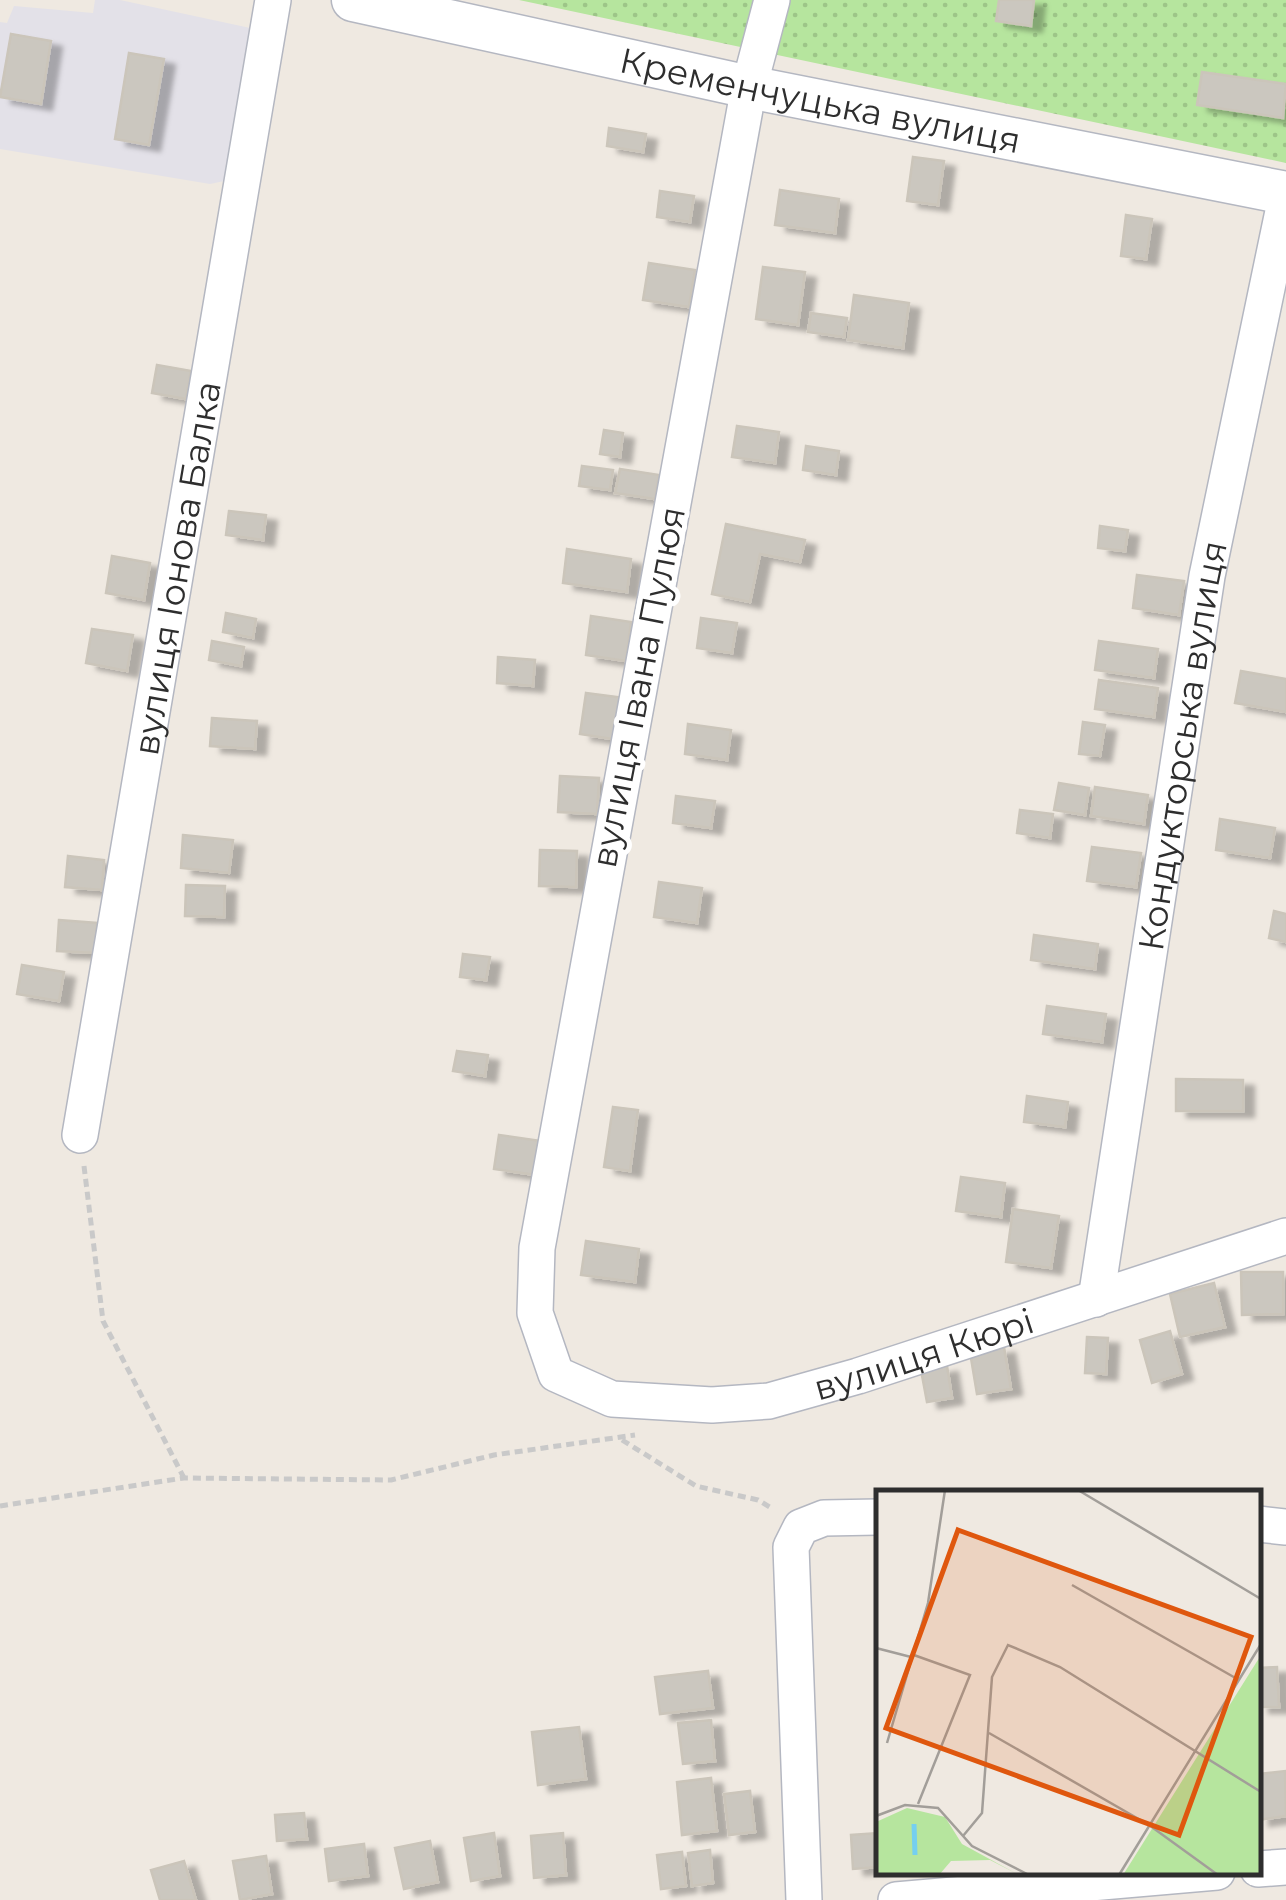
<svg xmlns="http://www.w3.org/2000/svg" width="1286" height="1900" viewBox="0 0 1286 1900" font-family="Montserrat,sans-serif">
<defs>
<pattern id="grass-dots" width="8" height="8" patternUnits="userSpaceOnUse" patternTransform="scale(2.5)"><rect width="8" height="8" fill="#b6e59e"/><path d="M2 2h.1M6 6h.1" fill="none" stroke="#9dc588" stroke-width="1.8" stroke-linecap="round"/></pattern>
<filter id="shadow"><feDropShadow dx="11" dy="6" stdDeviation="2.5" flood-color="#0004"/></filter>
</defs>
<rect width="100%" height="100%" fill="#efe9e1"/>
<path fill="#e3e1e8" d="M95,0H120L259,30L243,177L210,184L0,149V22L7,23L14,6L93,13Z"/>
<path fill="url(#grass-dots)" d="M519,0H1286V163Z"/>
<g fill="#cbc7bf" stroke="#cbc5ba" stroke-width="2.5" filter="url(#shadow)">
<path d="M999,0H1034L1031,26L996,21Z"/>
<path d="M11,34L51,41L41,104L0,97Z"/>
<path d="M129,53L164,59L149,145L115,139Z"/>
<path d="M1202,72L1286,84L1283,118L1197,105Z"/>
<path d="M609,128L646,134L643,152L607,146Z"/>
<path d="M913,157L944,161L938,205L907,201Z"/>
<path d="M780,190L839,199L835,233L775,225Z"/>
<path d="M660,191L694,196L690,222L657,217Z"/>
<path d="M1126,215L1152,219L1146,259L1121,256Z"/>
<path d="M649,263L695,270L689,307L643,300Z"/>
<path d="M763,267L805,272L798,325L756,319Z"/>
<path d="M854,295L909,303L903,348L848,340Z"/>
<path d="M811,313L847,318L844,337L808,332Z"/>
<path d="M157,365L191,371L186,399L152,393Z"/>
<path d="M737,426L779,432L775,463L732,457Z"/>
<path d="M604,430L623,433L620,457L600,454Z"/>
<path d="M806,446L839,451L836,475L803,470Z"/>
<path d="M582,466L613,470L610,490L579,486Z"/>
<path d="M620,469L659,475L655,499L615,493Z"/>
<path d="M229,511L266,515L263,540L226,535Z"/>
<path d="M726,524L805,540L800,562L760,554L750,602L712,594Z"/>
<path d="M1100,526L1128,530L1125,551L1098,548Z"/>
<path d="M567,549L631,559L627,592L563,583Z"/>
<path d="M112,556L150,563L144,600L106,593Z"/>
<path d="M1137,575L1184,581L1179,615L1133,608Z"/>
<path d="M226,613L256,619L253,638L223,632Z"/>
<path d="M591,616L631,622L626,661L586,655Z"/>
<path d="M701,618L737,623L732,653L697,648Z"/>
<path d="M92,629L133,635L127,671L86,663Z"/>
<path d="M212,641L244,647L241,666L209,660Z"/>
<path d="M1099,641L1158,649L1154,678L1095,670Z"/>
<path d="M498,657L535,660L533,686L497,683Z"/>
<path d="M1241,671L1286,679V712L1235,703Z"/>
<path d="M1099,680L1158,688L1154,717L1095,709Z"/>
<path d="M586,693L625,698L619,740L580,734Z"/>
<path d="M212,718L257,721L255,749L210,746Z"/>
<path d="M1083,722L1105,725L1100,756L1079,754Z"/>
<path d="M688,724L731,730L727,760L685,754Z"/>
<path d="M560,776L599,778L597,814L558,812Z"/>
<path d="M1059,783L1089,788L1085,815L1054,810Z"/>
<path d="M1095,787L1148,795L1144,824L1091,816Z"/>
<path d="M676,796L715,801L711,828L673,823Z"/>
<path d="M1020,810L1053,814L1050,838L1017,833Z"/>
<path d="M1220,819L1275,828L1270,858L1216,850Z"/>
<path d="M183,835L233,840L229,873L181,868Z"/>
<path d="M1092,847L1141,853L1136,887L1087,881Z"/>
<path d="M540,850L577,851L576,887L539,886Z"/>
<path d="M68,856L104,860L102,890L65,887Z"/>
<path d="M659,882L702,888L697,923L654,917Z"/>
<path d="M186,885L225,886L224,917L185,916Z"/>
<path d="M1274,911L1286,914V942L1269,938Z"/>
<path d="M59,920L97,923L95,953L57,951Z"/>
<path d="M1034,935L1098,944L1095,969L1031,960Z"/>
<path d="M463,954L490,957L486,980L460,977Z"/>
<path d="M22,965L64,972L59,1001L17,994Z"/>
<path d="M1047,1006L1106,1014L1102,1042L1043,1034Z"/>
<path d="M457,1051L488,1055L485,1076L453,1071Z"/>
<path d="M1176,1079L1243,1080V1111H1176Z"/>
<path d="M1027,1096L1068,1102L1065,1127L1024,1122Z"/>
<path d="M613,1107L638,1110L630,1171L604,1167Z"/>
<path d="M499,1135L541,1141L536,1175L494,1169Z"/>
<path d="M961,1177L1005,1183L1001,1217L956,1211Z"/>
<path d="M1013,1209L1059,1216L1051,1268L1006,1262Z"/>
<path d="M586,1241L639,1249L635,1282L581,1275Z"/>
<path d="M1241,1272H1283V1314L1242,1315Z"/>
<path d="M1214,1283L1225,1327L1180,1337L1170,1294Z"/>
<path d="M1170,1331L1182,1374L1152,1383L1140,1340Z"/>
<path d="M1087,1337L1108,1338L1106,1374L1085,1373Z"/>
<path d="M1004,1347L1011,1389L977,1394L970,1352Z"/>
<path d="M947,1366L952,1398L927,1402L921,1370Z"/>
<path d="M1277,1667L1279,1707H1258V1668Z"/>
<path d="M708,1671L713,1708L660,1714L655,1677Z"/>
<path d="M711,1720L715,1761L683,1764L678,1723Z"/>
<path d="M579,1727L586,1779L538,1785L532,1732Z"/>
<path d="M1285,1771L1286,1816L1258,1820V1774Z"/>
<path d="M711,1778L717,1831L682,1835L677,1782Z"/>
<path d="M750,1791L755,1832L729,1835L724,1794Z"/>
<path d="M304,1813L307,1839L277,1841L275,1815Z"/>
<path d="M494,1833L500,1876L471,1881L464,1838Z"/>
<path d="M563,1833L566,1875L534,1878L531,1836Z"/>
<path d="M878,1833V1867L853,1869L851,1835Z"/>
<path d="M430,1841L438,1882L404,1889L395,1848Z"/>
<path d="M364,1844L368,1876L329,1881L325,1849Z"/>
<path d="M710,1850L713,1883L692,1886L688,1853Z"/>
<path d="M682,1852L686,1886L661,1889L657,1855Z"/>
<path d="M266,1856L272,1894L240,1900L233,1861Z"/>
<path d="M184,1861L196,1900H160L151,1870Z"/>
</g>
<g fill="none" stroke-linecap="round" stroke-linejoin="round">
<defs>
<g id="minor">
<path id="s1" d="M772,0L749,87L537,1248L535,1313L556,1374L612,1399L712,1405L769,1401L858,1376L1286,1236"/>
<path id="s2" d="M80,1135L273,0"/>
<path id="s3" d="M1096,1299L1207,576L1286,197"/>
<path d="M1258,1524L1286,1527"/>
<path d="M1258,1869L1286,1867"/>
<path d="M804,1900L791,1547L801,1527L824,1518L878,1517"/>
<path d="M896,1900L1217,1872"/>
</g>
<g id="tertiary">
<path id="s4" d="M353,0L749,87L1286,193"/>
</g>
</defs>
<use href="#minor" stroke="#b4b7c1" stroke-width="38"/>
<use href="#tertiary" stroke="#b4b7c1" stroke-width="45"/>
<g stroke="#c9c9c9" stroke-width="5" stroke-dasharray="8 5" stroke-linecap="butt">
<path d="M84,1166L103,1321L184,1478"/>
<path d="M622,1440L696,1486L758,1500L773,1509"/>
<path d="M0,1506L184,1478L391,1480L494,1455L635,1435"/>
</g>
<use href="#minor" stroke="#fff" stroke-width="35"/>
<use href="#tertiary" stroke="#fff" stroke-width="42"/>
</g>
<g text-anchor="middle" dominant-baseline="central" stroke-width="10" stroke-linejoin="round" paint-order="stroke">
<g font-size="35" fill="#2e2e2e" stroke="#fff">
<text stroke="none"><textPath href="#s4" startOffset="478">Кременчуцька вулиця</textPath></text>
<text stroke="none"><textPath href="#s2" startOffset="575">вулиця Іонова Балка</textPath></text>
<text transform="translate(638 687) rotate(-79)">вулиця Івана Пулюя</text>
<text stroke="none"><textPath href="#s3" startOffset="560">Кондукторська вулиця</textPath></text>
<text stroke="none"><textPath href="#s1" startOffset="1780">вулиця Кюрі</textPath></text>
</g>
</g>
<g transform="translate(876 1490)">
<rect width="385" height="385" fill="#efe9e1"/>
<path d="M385,165V385H247ZM31,318L69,327L86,354L143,385L114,370L75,371L63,385H0V332Z" fill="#b6e59e"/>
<path fill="none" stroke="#75cff0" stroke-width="5" d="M38,334L39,365"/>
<path fill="none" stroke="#a29e99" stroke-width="2.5" d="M202,0L385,109M196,95L363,190M0,158L35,167M35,164L94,185L42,314M113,243L273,335L342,385M11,253L52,113L69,0M0,326L29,315L62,318L96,356L153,385M87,346L106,323L116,187L132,155L184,177L385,302M243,385L385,154"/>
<path fill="#df570e" fill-opacity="0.15" stroke="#df570e" stroke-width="5" d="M82,40L375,147L303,345L10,238Z"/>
<rect width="385" height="385" fill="none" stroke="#2e2e2e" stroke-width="5"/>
</g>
</svg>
